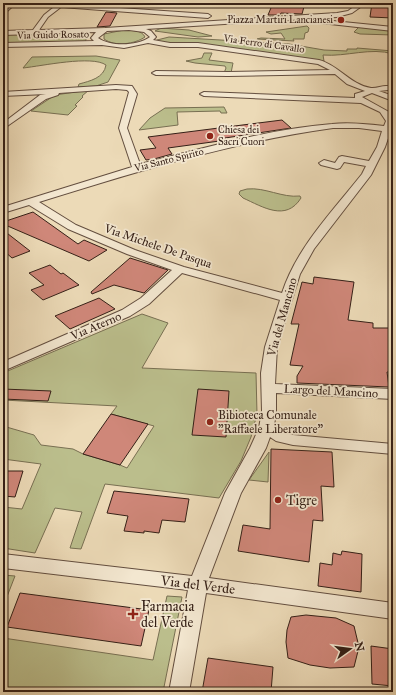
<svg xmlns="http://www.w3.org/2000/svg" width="396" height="695" viewBox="0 0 396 695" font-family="'IM FELL Great Primer',serif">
<rect width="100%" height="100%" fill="#ecdab7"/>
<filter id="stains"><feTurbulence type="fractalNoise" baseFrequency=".005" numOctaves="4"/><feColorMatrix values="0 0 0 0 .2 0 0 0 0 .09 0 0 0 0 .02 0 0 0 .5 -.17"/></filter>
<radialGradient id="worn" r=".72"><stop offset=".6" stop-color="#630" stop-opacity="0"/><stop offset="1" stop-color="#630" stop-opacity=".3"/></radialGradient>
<g fill="#bbbe8c" stroke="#786f52">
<path d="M307,26L309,28L308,32L305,33L304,39H293L294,41L257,39L261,38L285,39L281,33L271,34L266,32Z"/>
<path d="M359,27L393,30V35L360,34L354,32Z"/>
<path d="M161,28L189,30L212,36L198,37L155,31Z"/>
<path d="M124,30C131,30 142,30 145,37C135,44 115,47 104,39V34Z"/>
<path d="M76,33L87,36L85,43L3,44V34Z"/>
<path d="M169,37L289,44L324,50L347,51V49H357V48L393,51V54C371,47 346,57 323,55L324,61L273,54L170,44L157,41V40Z"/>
<path d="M204,53H212L209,60L233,63L231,73H224L226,68L225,66L195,63L186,61L202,58Z"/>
<path d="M96,56L120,60L108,82L96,86L78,87L79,84C90,81 104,78 106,65C92,55 42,66 23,68L32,57Z"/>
<path d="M89,90L82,96L83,97L75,105L77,106L68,115L31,111L55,95Z"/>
<path d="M224,107L227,113H221L220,111L177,112L178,125L139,130L150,118L165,108Z"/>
<path d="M247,189C265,187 282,198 300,196L301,198C286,222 263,207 243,198L239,194L240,191Z"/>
<path d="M142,314L168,323L142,368L256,373L257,414L251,437L241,461L219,498L105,484L81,549L70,548L82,512L55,508L35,553L3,548V507L22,509L41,464L3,459V426L34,435L41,445L73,449L83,454L120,465L127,468L154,426L111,414L117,406L3,400V373Z"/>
<path d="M269,452L268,482L249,480Z"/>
<path d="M3,575L15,576L3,607Z"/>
<path d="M167,596L182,597L163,692H3V638L153,660Z"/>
</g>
<g fill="#cf8779" stroke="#352017">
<path d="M273,3H305L302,14L281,13L280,15H268Z"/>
<path d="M372,3H393V18L370,17Z"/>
<path d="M106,12L117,13L110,26L97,27Z"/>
<path d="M282,120L291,128L225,138L227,140L168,148L172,154L154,159L146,160L140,150L156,148L148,137Z"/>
<path d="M33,212L78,244L84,240L107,250L89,261L3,224V222Z"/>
<path d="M3,230L30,251L12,258L3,250Z"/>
<path d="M130,258L168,270L144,293L114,285L92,294L91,292Z"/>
<path d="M50,265L61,274L63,273L79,285L43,300L31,290L44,285L29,273Z"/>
<path d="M314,277L354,282L348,320L373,323V328H393V372H387L389,387L297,383V376L303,366L290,365L299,324H291L302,282L313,284Z"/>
<path d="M99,298L115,309L70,329L55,316Z"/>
<path d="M3,389L51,391L48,401L3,399Z"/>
<path d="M198,389L229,391L226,437L192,435Z"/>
<path d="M111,414L148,424L120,465L83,454Z"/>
<path d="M271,449L332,452L334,487L321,486L323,521L313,520L309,562L238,551L243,525L270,529Z"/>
<path d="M3,471H23L15,497L3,496Z"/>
<path d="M114,491L189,499L185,522L162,520L159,533L144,531V533L124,531L128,516L107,513Z"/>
<path d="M342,551L362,554L361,592L318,586L320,563L332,565L333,553L341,555Z"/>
<path d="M20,593L149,610L141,646L7,627Z"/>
<path d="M306,615L336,618L354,626L359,647L354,667L330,668L310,665L288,658L286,642L287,630L291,617Z"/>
<path d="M371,646L393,649V686L372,684Z"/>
<path d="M208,658L273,667L271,692H202Z"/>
</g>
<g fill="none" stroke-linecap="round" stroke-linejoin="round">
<defs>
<g id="minor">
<path d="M10,3H16L3,15V10Z"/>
<path d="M19,3H46L208,14L211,16L208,18L61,7L48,17L39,30L105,28L337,13L348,11L359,3H366L352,13L337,17L146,29L151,31L156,37L153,40L170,43H198L319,60C338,65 351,85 371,88C378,89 386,83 392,88L388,90L379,91L393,96V101L372,93L362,97L389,112L393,118V124L385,147L371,175L314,249L300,274L277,347L275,384L393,389V399L276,393V411L274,426L286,433L293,435L393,444V454L293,445L276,441L270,437L266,448L241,493L209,578L393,603V619L206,593L189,692H169L188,590L3,568V554L192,576L225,493L250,448L259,428L262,411L261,373L265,347L280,300L182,273L149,304L130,316L3,371V362L122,310L141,298L172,270L127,254L68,229L29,205L3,213V207L132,167L119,128L129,92L127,90L116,89L59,93L58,95L46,99L3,129V123L40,95L46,94L3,96V92L116,85L132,86L137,94L127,128L140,164C203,149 267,129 332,124C349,122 367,124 384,126L386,121L380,112L361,103L204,96L200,94L204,92L355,98V94L365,91L347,84L335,74L228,76L156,75L152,73L156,71L228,72L330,70L318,64L198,47H170L148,43L124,48L102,45L3,47V43L94,41L91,38L96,32L3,35V31L33,30L44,15L54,7L22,5ZM129,30L144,32L150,37C137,46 111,47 98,38L107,31ZM333,128H359L382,131L377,147L369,161L342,156L339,157L335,163L324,160L319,163L321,165L337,169L340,168L344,162L366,166L362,174C332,212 297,247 282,293L184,267L135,250L76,225L39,202C135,172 232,142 333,128Z"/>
<path d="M323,20L393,27V31L321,23V21Z"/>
</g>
</defs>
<use href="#minor" stroke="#634e3f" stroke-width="2"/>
<use href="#minor" fill="#f3e7d0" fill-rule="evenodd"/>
</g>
<g fill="#8f2418" stroke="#f3e7d0" stroke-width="1.5">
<circle cx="341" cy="20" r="4"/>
<circle cx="210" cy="136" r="4"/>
<circle cx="210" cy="422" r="4"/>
<circle cx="278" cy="500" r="4"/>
<path d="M131 608h4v4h4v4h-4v4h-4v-4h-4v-4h4z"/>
</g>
<g text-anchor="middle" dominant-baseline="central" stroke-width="3.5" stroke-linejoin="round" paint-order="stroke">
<g font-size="10" fill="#352017" stroke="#f3e7d0" text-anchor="end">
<text x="333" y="20">Piazza Martiri Lancianesi</text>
<text x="218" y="130" text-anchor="start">Chiesa dei<tspan x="218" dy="12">Sacri Cuori</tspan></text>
</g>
<g font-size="10" fill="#352017" stroke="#f3e7d0">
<text transform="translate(53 35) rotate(-1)">Via Guido Rosato</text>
<text transform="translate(264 44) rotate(8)">Via Ferro di Cavallo</text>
<text transform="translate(169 160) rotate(-14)">Via Santo Spirito</text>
</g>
<g font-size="12" fill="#352017" stroke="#f3e7d0">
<text transform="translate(158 246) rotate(19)">Via Michele De Pasqua</text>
<text transform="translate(282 317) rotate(-74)">Via del Mancino</text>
<text transform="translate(96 326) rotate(-23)">Via Aterno</text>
<text transform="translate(331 391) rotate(3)">Largo del Mancino</text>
</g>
<g font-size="12" fill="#352017" stroke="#f3e7d0" text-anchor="start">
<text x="218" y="415">Bibioteca Comunale<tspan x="218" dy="14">"Raffaele Liberatore"</tspan></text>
</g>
<g font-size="14" fill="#352017" stroke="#f3e7d0" text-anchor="start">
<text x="286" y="500">Tigre</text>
<text x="141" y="606">Farmacia<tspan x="141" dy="16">del Verde</tspan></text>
</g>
<g font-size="14" fill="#352017" stroke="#f3e7d0">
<text transform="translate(198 585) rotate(7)">Via del Verde</text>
</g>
</g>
<rect width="396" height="695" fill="none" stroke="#ecdab7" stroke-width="16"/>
<rect x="4" y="4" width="388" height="687" fill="none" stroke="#352017" stroke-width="2"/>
<rect x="8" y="8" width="380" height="679" fill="none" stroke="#352017"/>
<g transform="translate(350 649) rotate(76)" stroke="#f3e7d0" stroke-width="3" paint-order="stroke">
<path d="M0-3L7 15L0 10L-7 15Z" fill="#352017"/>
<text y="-6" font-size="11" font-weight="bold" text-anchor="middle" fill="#352017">N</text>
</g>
<rect width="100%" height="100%" filter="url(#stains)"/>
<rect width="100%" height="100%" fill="url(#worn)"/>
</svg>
